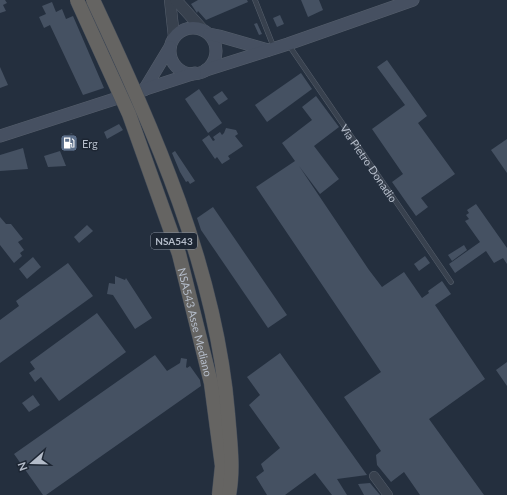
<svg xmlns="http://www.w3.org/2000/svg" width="507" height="495" viewBox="0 0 507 495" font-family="Lato,sans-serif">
<rect width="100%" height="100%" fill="#242f3e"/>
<g fill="#455162">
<path d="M0,0H5L7,3L3,5L6,11L0,13Z"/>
<path d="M198,0H247L248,2L206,20L198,11L197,13L191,4Z"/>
<path d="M301,0H319L323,10L308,17Z"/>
<path d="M52,2L56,12L62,9L66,19L73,16L104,88L83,95L50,25L44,28L39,17L46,14L42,6Z"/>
<path d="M280,15L284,24L277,27L273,18Z"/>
<path d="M257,23L262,34L259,35L254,24Z"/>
<path d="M387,60L427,116L418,123L455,174L421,198L428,207L416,216L392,182L403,174L372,129L405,105L377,67Z"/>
<path d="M0,67L8,85L0,88Z"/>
<path d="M301,73L312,89L267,122L255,105Z"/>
<path d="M199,89L222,123L208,133L185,99Z"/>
<path d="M222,91L228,99L219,105L213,97Z"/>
<path d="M316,96L339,127L314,146L339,179L320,194L299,166L369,270L382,287L404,272L422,298L429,293L428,291L442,281L451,294L435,305L485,379L429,419L484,495H420L404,472L391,482L377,465L376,455L381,451L344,397L381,372L256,187L295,161L282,143L312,120L302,107Z"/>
<path d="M119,124L123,130L107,139L104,132Z"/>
<path d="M226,128L236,130L238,134L235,136L243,146L228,156L230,159L222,164L217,157L215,159L202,140L209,135L213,141L215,140L213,137L220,132L222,135L224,133Z"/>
<path d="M72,133L76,142L65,147L61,137Z"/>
<path d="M507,139V173L491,150Z"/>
<path d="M23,148L28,169L0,171V155Z"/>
<path d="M60,151L66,166L48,167L44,156Z"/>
<path d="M175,151L195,181L190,184L188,181L186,182L180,172L172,153Z"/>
<path d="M476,204L507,248V264L503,258L494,263L486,251L455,273L449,264L480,242L465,221L469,219L466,215L469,213L467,210Z"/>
<path d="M213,207L287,315L268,328L201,230L197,218Z"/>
<path d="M0,217L6,224H11L23,239L18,242L24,250L20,253L22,256L14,263L0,245Z"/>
<path d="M87,225L93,231L79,243L74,237Z"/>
<path d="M464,245L467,250L452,261L448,255Z"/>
<path d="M425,256L430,263L419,271L414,264Z"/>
<path d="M33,257L41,267L27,279L19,269Z"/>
<path d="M68,263L93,296L0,363V320L19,306L16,301Z"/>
<path d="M115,276L125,280L126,278L152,318L135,329L113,295L107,294L109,283L115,284Z"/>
<path d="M97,313L126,352L59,401L41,377L35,382L29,373L35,369L30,362Z"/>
<path d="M280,353L367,475L337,479L347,495H332L315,473L285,495H267L256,477L264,471L261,464L280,448L249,405L260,395L247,377Z"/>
<path d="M155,355L167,371L180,363L181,358L187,359L186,367L187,368L190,366L200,380L201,386L46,495H43L14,454Z"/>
<path d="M507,362V386L496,370Z"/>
<path d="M33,395L40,405L29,412L22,403Z"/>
<path d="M370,483L380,495H364L358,484Z"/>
</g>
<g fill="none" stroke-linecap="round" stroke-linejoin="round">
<defs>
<g id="service">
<path d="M255,0L274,48"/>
<path id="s1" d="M288,44L451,282"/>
</g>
<path id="minor" d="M374,476L388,495"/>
<g id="tertiary">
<path d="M170,0L174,37"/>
<path d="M176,0L203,30"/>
</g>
<g id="secondary">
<circle cx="193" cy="51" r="23"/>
<path d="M209,34L219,36L268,50"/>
<path d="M206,70L288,44L413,0"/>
<path d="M144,90L170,47"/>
<path d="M0,136L195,73"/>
</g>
</defs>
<use href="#service" stroke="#565f6c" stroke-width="5.5"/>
<use href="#minor" stroke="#565f6c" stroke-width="10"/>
<use href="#tertiary" stroke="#565f6c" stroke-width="12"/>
<use href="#secondary" stroke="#565f6c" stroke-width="13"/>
<use href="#service" stroke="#38414e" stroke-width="4.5"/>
<use href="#minor" stroke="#38414e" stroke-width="9"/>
<use href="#tertiary" stroke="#38414e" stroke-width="11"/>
<use href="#secondary" stroke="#465061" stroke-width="12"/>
<defs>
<g id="trunk-bridge">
<path id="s2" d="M77,0L129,114L179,254L211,383L222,466L219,495"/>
<path d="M93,0C154,131 216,268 228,414C230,441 234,468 229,495"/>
</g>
</defs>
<use href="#trunk-bridge" stroke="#434c59" stroke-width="15" stroke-linecap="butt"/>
<use href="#trunk-bridge" stroke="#656462" stroke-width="14"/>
</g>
<defs>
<symbol id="fuel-square" viewBox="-11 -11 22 22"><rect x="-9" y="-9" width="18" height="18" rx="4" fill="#5c6f8a" stroke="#1d2633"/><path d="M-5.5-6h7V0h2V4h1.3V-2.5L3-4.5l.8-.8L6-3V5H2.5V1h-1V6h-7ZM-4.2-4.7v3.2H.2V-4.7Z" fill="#fff"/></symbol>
</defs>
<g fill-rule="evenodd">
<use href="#fuel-square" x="59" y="133" width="20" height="20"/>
</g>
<g text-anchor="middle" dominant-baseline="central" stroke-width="3" stroke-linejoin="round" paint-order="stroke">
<rect fill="#1d2633" stroke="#878f9c" stroke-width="1" x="151" y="233" width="46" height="16" rx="3"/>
<g font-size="10" font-weight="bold" fill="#b4bcc9">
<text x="174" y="241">NSA543</text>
</g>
<g font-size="11" fill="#b4bcc9" stroke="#1d2633" text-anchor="start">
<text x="82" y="143">Erg</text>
</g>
<g font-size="11" fill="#b4bcc9" stroke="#1d2633">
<text stroke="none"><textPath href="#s1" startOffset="144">Via Pietro Donadio</textPath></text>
<text stroke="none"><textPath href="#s2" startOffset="344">NSA543 Asse Mediano</textPath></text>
</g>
</g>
<g transform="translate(32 463) rotate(250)" stroke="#1d2633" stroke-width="3" paint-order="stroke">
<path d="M0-3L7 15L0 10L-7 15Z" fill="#b4bcc9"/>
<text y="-6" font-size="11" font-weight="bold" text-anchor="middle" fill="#b4bcc9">N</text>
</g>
</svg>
